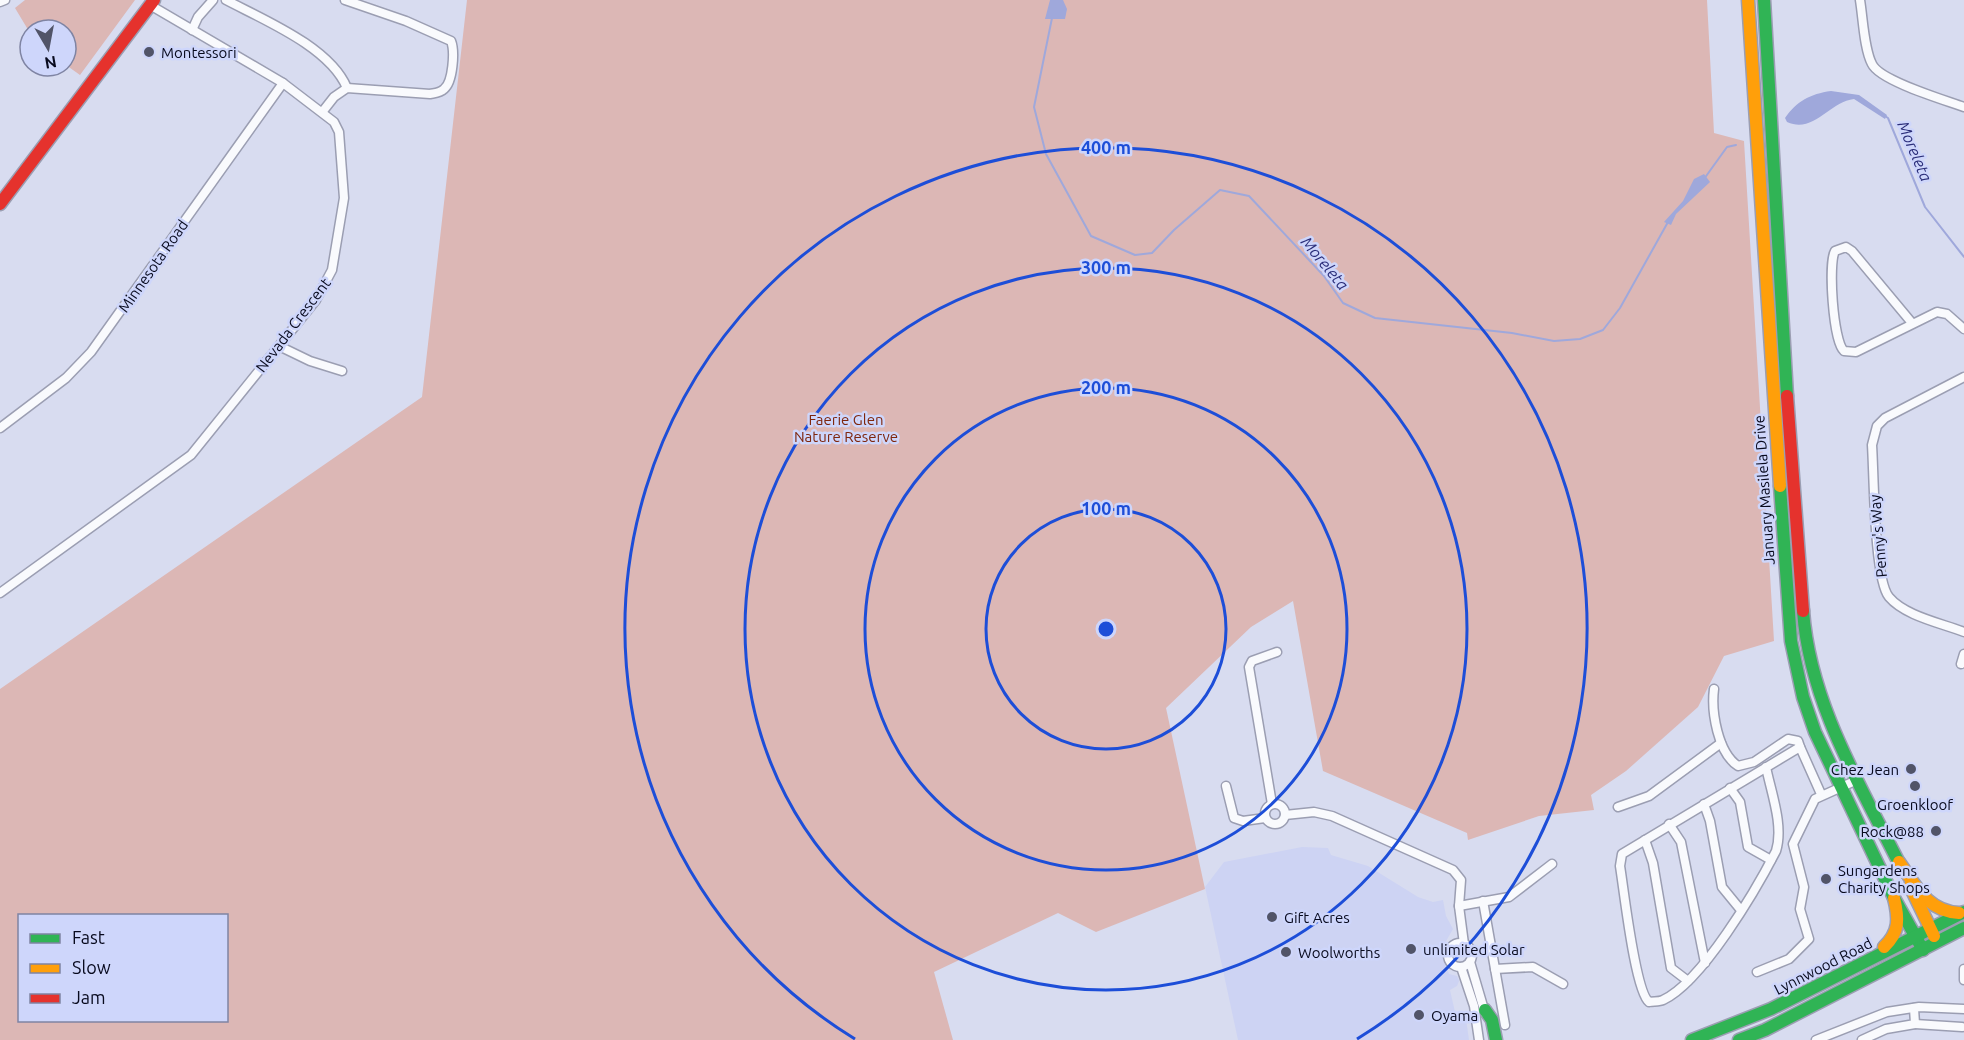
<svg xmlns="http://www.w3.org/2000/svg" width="1964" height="1040" viewBox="0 0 1964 1040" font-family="Ubuntu,sans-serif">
<rect width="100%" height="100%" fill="#d8dcf0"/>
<path fill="#cdd3f3" d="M1302,847L1328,848L1331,855L1368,866L1418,897L1433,902L1443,900L1446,916L1453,929L1441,950L1449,974L1457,976L1459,981L1457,986L1450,990L1455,1012L1461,1013L1466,1019L1469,1040H1238L1205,887L1224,862Z"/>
<g fill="#dcb7b5" fill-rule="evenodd">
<path d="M25,0H135L80,75L66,65V30H30V33L15,8Z"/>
<path d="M467,0H1707L1714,133L1744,141L1774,641L1724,656L1698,707L1626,771L1591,795L1594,810L1539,816L1468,840L1467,833L1323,771L1293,601L1251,627L1166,708L1205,889L1096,932L1058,913L934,972L953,1040H0V689L422,397ZM20,916H226V1020H20Z"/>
</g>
<g fill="#9fa8db">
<path d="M1050,0H1063L1067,9L1065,19H1045Z"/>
<path d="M1831,91L1859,95L1887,115L1885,119L1854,99C1829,102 1814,134 1787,122L1785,118C1797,101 1810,94 1831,91Z"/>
<path d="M1704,174L1710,182L1676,214L1671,225L1664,222L1683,201L1694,179Z"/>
</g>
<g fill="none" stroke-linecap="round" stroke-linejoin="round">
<g stroke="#9fa8db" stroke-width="2">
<path d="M1052,18L1034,107L1046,154L1091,236L1135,255L1152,253L1174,230L1220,190L1249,196L1324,276L1343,303L1375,318L1512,333L1554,341L1580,339L1603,330L1620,308L1668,222"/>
<path d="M1885,116L1888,118L1925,207L1964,257"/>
<path d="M1704,179L1727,147L1736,145"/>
</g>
<defs>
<g id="street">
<path d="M226,0C264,20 330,47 347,88"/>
<path d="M1860,0C1863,18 1864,49 1872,64C1880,81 1945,100 1964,107"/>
<path d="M0,2L5,0"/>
<path d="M192,30L198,17L213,0"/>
<path d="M323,111L334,97L347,88L430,94C435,93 440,93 444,89C453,82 455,51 451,41L406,21L345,0"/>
<path d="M1912,323L1852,251L1846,247L1835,251C1828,263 1833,341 1844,351L1856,352L1937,312L1947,314L1964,329"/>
<path d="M279,346L310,361L342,371"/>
<path d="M1964,377L1885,418L1877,426L1872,445C1874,474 1874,579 1889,597C1905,616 1941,623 1964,632"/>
<path d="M0,428L66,378L91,352L283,83"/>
<path d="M0,593L191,455L316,300L332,270L344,198L339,132L334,122L283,83L150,5"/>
<path d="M1961,664L1964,654"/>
<path d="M1714,689C1711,712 1718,753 1738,766L1754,762L1788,739L1798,741L1800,747"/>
<path d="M1766,767C1771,792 1784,826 1776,851C1756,890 1702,982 1663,1000C1659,1002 1653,1001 1649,1002C1635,991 1624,890 1620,866L1622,854L1800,747L1821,794"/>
<path d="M1226,786L1234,818L1243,821L1265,818"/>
<path d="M1730,788L1740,802L1748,847L1771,860"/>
<circle cx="1275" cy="814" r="10"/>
<path d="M1272,804L1249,667L1252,661L1277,652"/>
<path d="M1704,804L1710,821L1722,887L1740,909"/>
<path d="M1618,807L1649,796L1721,743"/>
<path d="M1285,815L1314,812L1332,816L1453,870L1461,880L1459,906L1464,944"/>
<path d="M1669,824L1681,842L1705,963"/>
<path d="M1645,840L1653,863L1671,968L1688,981"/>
<path d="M1483,901L1505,1025"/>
<path d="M1459,906L1509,897L1552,864"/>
<circle cx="1460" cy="955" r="12"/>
<path d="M1470,962L1485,1013"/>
<path d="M1461,967L1474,1006L1479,1040"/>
<path d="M1495,969L1533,967L1563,984"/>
<path d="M1964,969V980"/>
<path d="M1757,972L1789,959L1809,939L1800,909L1804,887L1793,844L1815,799L1857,780"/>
<path d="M1915,1024L1962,1027"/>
<path d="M1816,1040L1887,1012L1919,1007L1964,1009"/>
<path d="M1862,1040L1886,1029L1915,1024L1914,1008"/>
</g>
<g id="fast">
<path d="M1764,0L1787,396"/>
<path d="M1780,486L1791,641L1803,697L1815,732L1894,898L1923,950"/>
<path d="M1803,611C1810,705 1862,788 1903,871"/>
<path d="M1485,1010L1492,1020L1496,1040"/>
<path d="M1692,1040L1771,1009L1964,912"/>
<path d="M1739,1040L1765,1030L1964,928"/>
</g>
<g id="slow">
<path d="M1748,0L1780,486"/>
<path d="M1899,862C1916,886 1927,911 1959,913"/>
<path d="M1910,886L1934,936"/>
<path d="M1884,947C1900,932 1899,918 1894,898"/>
</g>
<g id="jam">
<path d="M0,204L154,0"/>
<path d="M1787,396L1803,611"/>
</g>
</defs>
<use href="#street" stroke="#9b9eb2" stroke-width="11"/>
<use href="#fast" stroke="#9b9eb2" stroke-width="15"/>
<use href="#slow" stroke="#9b9eb2" stroke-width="15"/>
<use href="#jam" stroke="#9b9eb2" stroke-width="15"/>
<use href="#street" stroke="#f9fafd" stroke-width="8"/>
<use href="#fast" stroke="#30b455" stroke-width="12"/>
<use href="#slow" stroke="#ff9f0a" stroke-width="12"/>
<use href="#jam" stroke="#e5322d" stroke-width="12"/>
</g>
<g fill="none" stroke="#1d4ed8" stroke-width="3">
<circle cx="1106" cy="629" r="120"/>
<circle cx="1106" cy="629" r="241"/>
<circle cx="1106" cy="629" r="361"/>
<path d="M855 1039A481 481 0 1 1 1357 1039"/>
</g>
<g fill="#515468" stroke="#ced6fb" stroke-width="2">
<circle cx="149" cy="52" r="6"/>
<circle cx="1911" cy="769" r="6"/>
<circle cx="1915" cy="786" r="6"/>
<circle cx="1936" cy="831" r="6"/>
<circle cx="1826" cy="879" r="6"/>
<circle cx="1272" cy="917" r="6"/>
<circle cx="1411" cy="949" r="6"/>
<circle cx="1286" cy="952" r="6"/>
<circle cx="1419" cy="1015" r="6"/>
</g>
<g text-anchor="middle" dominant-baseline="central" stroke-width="5" stroke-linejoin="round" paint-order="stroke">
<g font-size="15" fill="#080a1e" stroke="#ced6fb" text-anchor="start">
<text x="161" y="52">Montessori</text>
<text x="1899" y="769" text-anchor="end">Chez Jean</text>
<text x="1915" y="804" text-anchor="middle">Groenkloof</text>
<text x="1924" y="831" text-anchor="end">Rock@88</text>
<text x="1838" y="870">Sungardens<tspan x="1838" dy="17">Charity Shops</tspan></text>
<text x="1284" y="917">Gift Acres</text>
<text x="1423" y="949">unlimited Solar</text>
<text x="1298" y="952">Woolworths</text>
<text x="1431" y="1015">Oyama</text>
</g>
<g font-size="15" fill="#080a1e" stroke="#ced6fb">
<text transform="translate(153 266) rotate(-55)">Minnesota Road</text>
<text transform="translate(293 325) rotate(-53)">Nevada Crescent</text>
<text transform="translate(1764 490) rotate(-94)">January Masilela Drive</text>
<text transform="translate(1878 536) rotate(-95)">Penny's Way</text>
<text transform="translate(1823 966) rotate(-27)">Lynnwood Road</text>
</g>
<g font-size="15" fill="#7e260d" stroke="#ced6fb">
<text x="846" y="419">Faerie Glen<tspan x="846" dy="17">Nature Reserve</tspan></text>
</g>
<g font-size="16" font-style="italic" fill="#2a2d79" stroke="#ced6fb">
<text transform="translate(1915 151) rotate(67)">Moreleta</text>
<text transform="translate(1325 263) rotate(50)">Moreleta</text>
</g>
</g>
<circle cx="1106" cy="629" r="9" fill="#1d4ed8" stroke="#ced6fb" stroke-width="3"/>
<g font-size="18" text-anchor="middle" font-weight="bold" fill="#1d4ed8" stroke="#ced6fb" stroke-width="5" stroke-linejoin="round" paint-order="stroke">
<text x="1106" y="154">400 m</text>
<text x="1106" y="274">300 m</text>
<text x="1106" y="394">200 m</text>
<text x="1106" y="515">100 m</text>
</g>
<rect x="18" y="914" width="210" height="108" fill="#ced6fb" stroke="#7f84a3" stroke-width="1.5"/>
<rect x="30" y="934" width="30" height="9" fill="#30b455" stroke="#7f84a3" stroke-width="1.5"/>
<text x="72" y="944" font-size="18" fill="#080a1e">Fast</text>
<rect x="30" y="964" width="30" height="9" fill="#ff9f0a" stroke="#7f84a3" stroke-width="1.5"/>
<text x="72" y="974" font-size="18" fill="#080a1e">Slow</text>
<rect x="30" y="994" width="30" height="9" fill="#e5322d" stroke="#7f84a3" stroke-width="1.5"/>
<text x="72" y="1004" font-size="18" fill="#080a1e">Jam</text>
<g transform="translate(48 48) rotate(170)"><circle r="28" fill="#ced6fb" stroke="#7f84a3" stroke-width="1.5"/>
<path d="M0-4.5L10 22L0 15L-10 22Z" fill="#515468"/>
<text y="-9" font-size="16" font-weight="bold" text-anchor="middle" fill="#080a1e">N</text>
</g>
</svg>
